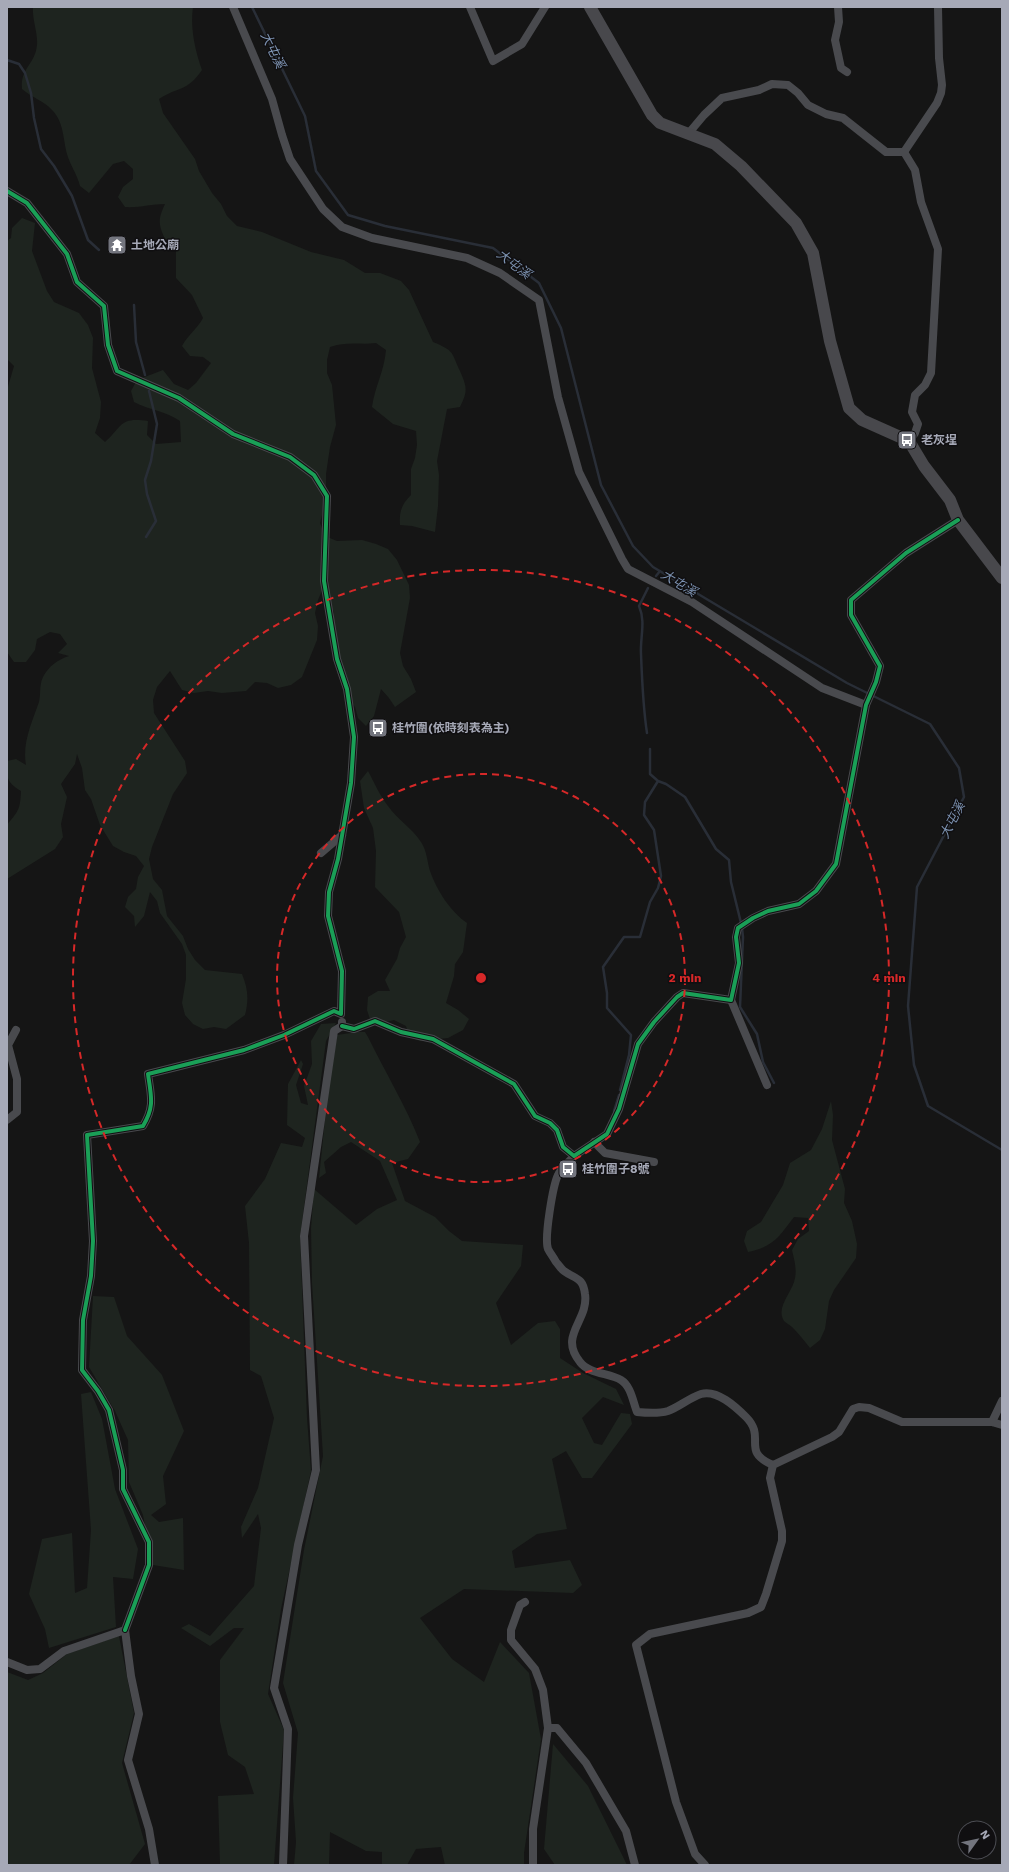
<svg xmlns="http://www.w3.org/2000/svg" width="1009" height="1872" viewBox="0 0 1009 1872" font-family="'Work Sans','Noto Sans TC',sans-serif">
<rect width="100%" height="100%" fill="#151515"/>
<g fill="#1e241f">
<path d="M33,7H193C190,28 195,50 202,70C187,92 179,86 159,99L163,113L195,159L199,171L212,193L221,204L227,216L237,226L262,232L311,252L344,260L365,273H380L401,281L409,290L433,342C455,351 451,352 460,371C467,387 468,391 460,407L447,409L437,461L439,475L438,506L435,532L412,526L400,525C399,511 402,504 411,495V469L415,458L417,445L416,431L393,424L372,407C375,386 384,372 386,350L376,343C360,345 346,341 330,347L327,360V373L332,385L336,425L330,447L326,474V499L320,523L325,536L337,541L362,540L376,544L388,549L397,560L409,585L410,598L400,653L403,666L411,679L416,692L395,707L389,698L381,689L374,716L366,726L358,718L355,707L347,696L333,626L334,612L328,601V576L318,600L315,613L318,626L317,640L302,677L291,685L278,688L267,683L255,682L246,691L222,693L208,691L194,693L182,690L170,671L157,687L153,700L154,713L185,761L187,773L173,794L152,847L149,859L153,879L162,890L167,916L183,936L188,949L195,960L205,970L242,974C248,989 249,999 245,1015L226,1029L214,1027L203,1029L193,1024L185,1015L182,1003L186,979V955L182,944L160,913L157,901L150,892L144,916L135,927L134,916L125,907L128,897L136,889L138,877L144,866L136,856L124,852L113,846L100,825L91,799L85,790L82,768L77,754L75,764L61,784L67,797L61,824L63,837L55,849L7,879V825C19,810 20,810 21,791C6,782 7,778 7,761L16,759L26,765C22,743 32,722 39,702C41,694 39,685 43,677C49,666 57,660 69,656L58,653L67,644L60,634L50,632L37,639L35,650L26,662H14L7,652V390L14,366L7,359V241L11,238L12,228L22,218L35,223L32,251L47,291L54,302L79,313L88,325L93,338L92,368L101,402L100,418L95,433L105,442C123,426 119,417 148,421L147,435L156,444L181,442L180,421C166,411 149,410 134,402L131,391L137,380L163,370L174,384L188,390L196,383L211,363L203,357L190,356L182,346C188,335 197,329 203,318L192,295L176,278V243L165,239C158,224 158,219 165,204C151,204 139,208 125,207L118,197L123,187L133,179V169L124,161L113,164L89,193L80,186C77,174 70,165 67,154C63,139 64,122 52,110C44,101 31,97 22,89C20,68 35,65 37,45C38,32 32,20 33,7Z"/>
<path d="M368,771C374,782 380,796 388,806C397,819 412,828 421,842C427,851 427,861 430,871C437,891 451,912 467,923L463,952L455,964L454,976L446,1003L458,1010L469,1019L463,1030L448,1038L420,1041L409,1037L406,1026L394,1020L382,1023L371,1022L367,1010L368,997L378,991H390L385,980L397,959L400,948L406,937L399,912L375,887L376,851L373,828L364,808L360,781Z"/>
<path d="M336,1023L326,1041L300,1237L307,1418L311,1471L281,1609L268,1694L284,1730L274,1865H220L218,1796L254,1794L245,1767L228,1755L220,1722V1660L244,1628H234L210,1646L181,1628L189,1624L210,1636L254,1586L261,1528L258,1514L242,1538L241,1527L258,1488L274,1418L261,1376L250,1370L249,1243L245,1206L265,1179L281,1143L302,1147L305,1138L287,1125L288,1084L301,1060L303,1064L296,1085L301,1103L308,1105L304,1086L312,1064L311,1041L321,1024Z"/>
<path d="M357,1032H365L368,1037C385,1072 406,1106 420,1142L408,1159L392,1163L405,1201L435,1217L449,1231L462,1241L523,1245L521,1266L496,1303L511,1345L538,1323L555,1321L560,1329V1358L583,1373L616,1389L624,1405L603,1397L582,1418L594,1443L602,1445L621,1413L630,1414L632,1424L592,1478H582L566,1451L552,1459L567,1529L537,1534L512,1551L515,1568L570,1560L582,1585L573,1593L464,1589L420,1618L452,1659L484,1682L500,1642L529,1673L541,1739L524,1853V1865H445L441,1847L416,1849L407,1865H382V1852L366,1851L330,1832L329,1865H294L296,1842L293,1798L298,1733L283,1683L304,1550L323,1456L312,1283L311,1228L314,1189L356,1225L377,1209L397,1200L380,1161L351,1142L341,1147L324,1162L326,1173L319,1178L327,1100L337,1035Z"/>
<path d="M831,1101L833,1115L832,1140L845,1189L844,1203L852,1221L857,1244L856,1258L834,1290L829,1301L825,1329L820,1340L810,1348C805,1342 800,1335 794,1329C792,1326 787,1324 784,1321C775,1307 793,1292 795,1278C797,1268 794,1259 792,1250L798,1239L809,1231L808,1218L794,1217C779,1237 773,1247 748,1252L744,1241L747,1231L761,1222L783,1185L790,1163L811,1150L822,1129Z"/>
<path d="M93,1296L114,1297L127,1336L162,1375L184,1431L163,1476L166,1504L151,1515L159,1522L183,1518L184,1570L153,1565L143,1515L129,1482L128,1440L115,1411L89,1367Z"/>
<path d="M91,1392L102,1419L115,1489L138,1549L133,1579L113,1577L116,1627L49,1648L45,1629L29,1594L42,1539L72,1533L75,1593L87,1588L91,1530L81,1394Z"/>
<path d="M119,1636L134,1713L122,1763L145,1844L129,1865H7V1672L28,1680L43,1673L67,1654Z"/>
<path d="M553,1744L588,1786L627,1865H555L544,1849Z"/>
</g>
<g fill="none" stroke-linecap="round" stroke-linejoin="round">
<g stroke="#292e37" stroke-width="2.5">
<path d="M252,7L305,116L316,171L348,215L385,226L493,248L539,283L561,328L601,485L633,546L653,567L847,683L930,724L959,768L964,797L917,887L908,1006L914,1065L928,1106L1002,1150"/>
<path d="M7,60L19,64L25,73L31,93L34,118L41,149L54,166L72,196L88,240L99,250"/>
<path d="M134,305L136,342L145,375"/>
<path d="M146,537L156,521L147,494L145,480L151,461L157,424L149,391"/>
<path d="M656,576L660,571"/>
<path d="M647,733C643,707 642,680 641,654C640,637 646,622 639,606L648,588"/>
<path d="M650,749V774L658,781L666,784L685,797L716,849L729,860L731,882L741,923"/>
<path d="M742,928L743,937L740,1007L757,1034L763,1062L774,1083"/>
<path d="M620,1090L629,1055L631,1035L607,1008V993L603,967L624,937H640L650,902L658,888L661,876L654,830L644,815L645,802L658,781"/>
<path d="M614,1111L619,1095"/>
</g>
<g stroke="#494a4e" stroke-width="8">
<path d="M233,7L272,99L282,135L290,159L323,209L342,227L372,238L467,258L500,273L539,300L558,397L579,472L622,559L628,569L692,602L822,688L866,705"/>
<path d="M470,7L493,61L522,44L545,7"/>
<path d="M838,7L839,22L835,40L841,68L847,72"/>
<path d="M688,134L704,115L722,98L759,90L772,84L788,85L798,93L808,105L826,114L843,118L886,152H904L915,170L921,202L938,249L931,373L925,385L915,395L912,412L918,424L915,433L909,441"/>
<path d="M904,152L937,103L941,93L942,85L939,58L938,7"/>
<path d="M7,191L27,203L67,254L77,282L104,306L108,345L117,371L179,398L233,434L290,457L314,475L327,496L324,581L337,659L347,689L354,737L351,783L338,859L329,892L328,916L342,971L341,1014L334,1011L284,1035L244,1050L148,1074C151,1096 155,1106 143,1126L87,1135L93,1241L91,1276L83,1320L82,1370L98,1391L109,1410L123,1470V1489L149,1542V1565L125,1630"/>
<path d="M321,853L342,835"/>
<path d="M731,1000L767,1085"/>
<path d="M342,1026L354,1029L375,1021L401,1032L433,1039L514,1084L535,1116L550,1123L557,1130L563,1147L574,1156L607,1134L619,1109L638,1044L654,1022L677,997L683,993L731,1000L739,963L736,937L738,928L753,918L768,911L799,904L816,891L836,864L866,705L876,682L880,666L851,615V600L906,553L958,520"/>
<path d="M7,1120L17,1112V1079L8,1045L16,1030"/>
<path d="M594,1142L605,1153L654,1162"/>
<path d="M574,1156C569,1162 561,1168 558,1175C553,1185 544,1238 548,1249C550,1253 554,1258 556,1262C559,1265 561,1269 564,1271C575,1279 583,1277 585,1294C589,1321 558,1335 580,1362C589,1374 609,1373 621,1380C631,1386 633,1402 637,1412C647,1413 658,1414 668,1411C679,1407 689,1398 701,1394C717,1389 736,1407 746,1417C767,1438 740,1451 773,1465"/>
<path d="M992,1422L1002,1401"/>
<path d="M525,1602L520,1605L511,1630V1640L535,1669L543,1690L548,1728H557L586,1763L626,1831L635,1865"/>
<path d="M7,1662L27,1670L40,1669L64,1651L125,1630L131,1676L139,1714L128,1760L149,1829L155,1865"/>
<path d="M283,1865L288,1729L274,1688L298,1545L316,1470L304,1236L334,1031L342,1026V1022"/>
<path d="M533,1865V1829L548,1728"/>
<path d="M705,1865L695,1854L676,1802L636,1645L650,1634L748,1613L761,1607L766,1594L782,1541V1531L770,1478L773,1465L832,1437L839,1432L853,1409L859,1407L869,1408L902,1422H992L1002,1425"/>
</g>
<path stroke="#48484c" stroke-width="12" d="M590,7L652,115L660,123L715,144L741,166L796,223L813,253L830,341L849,408L862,420L909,441L924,466L950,500L958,520L1002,578"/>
<defs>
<g id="cycleway">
<path d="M7,191L27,203L67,254L77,282L104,306L108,345L117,371L179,398L233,434L290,457L314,475L327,496L324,581L337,659L347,689L354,737L351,783L338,859L329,892L328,916L342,971L341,1014L334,1011L284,1035L244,1050L148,1074C151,1096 155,1106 143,1126L87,1135L93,1241L91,1276L83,1320L82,1370L98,1391L109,1410L123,1470V1489L149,1542V1565L125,1630"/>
<path d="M342,1026L354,1029L375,1021L401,1032L433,1039L514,1084L535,1116L550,1123L557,1130L563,1147L574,1156L607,1134L619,1109L638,1044L654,1022L677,997L683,993L731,1000L739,963L736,937L738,928L753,918L768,911L799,904L816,891L836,864L866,705L876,682L880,666L851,615V600L906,553L958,520"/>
</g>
</defs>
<use href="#cycleway" stroke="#100f11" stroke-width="6"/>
<use href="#cycleway" stroke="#1a9f57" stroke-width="4"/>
</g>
<g fill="none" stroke="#d62828" stroke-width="2" stroke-dasharray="7 5">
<circle cx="481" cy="978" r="204"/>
<circle cx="481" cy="978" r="408"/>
</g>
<defs>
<symbol id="temple-square" viewBox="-11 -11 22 22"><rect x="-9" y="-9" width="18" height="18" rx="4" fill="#73757e" stroke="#100f11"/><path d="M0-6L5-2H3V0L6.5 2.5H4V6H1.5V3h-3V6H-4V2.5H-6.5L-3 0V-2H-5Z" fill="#fff"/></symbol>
<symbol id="bus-square" viewBox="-11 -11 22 22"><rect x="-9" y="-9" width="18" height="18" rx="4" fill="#73757e" stroke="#100f11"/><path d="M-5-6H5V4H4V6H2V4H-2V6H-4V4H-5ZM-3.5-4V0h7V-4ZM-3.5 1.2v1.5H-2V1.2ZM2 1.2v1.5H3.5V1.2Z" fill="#fff"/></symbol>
</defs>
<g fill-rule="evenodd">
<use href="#temple-square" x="106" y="234" width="22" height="22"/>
<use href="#bus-square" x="896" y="429" width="22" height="22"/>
<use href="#bus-square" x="367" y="717" width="22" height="22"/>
<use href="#bus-square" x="557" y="1158" width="22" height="22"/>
</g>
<g text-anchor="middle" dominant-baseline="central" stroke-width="3" stroke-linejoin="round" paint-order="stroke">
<g font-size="12" font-weight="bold" fill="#a6a9b7" stroke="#100f11" text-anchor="start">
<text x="131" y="245">土地公廟</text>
<text x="921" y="440">老灰埕</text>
<text x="392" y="728">桂竹圍(依時刻表為主)</text>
<text x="582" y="1169">桂竹圍子8號</text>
</g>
<g font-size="13" font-style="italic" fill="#7d93b2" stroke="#100f11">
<text transform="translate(273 50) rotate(64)">大屯溪</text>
<text transform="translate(514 264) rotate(37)">大屯溪</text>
<text transform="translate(679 583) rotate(31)">大屯溪</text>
<text transform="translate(952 820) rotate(-63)">大屯溪</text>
</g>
</g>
<circle cx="481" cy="978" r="6" fill="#d62828" stroke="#100f11" stroke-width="2"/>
<g font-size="12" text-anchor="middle" font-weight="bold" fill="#d62828" stroke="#100f11" stroke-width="3" stroke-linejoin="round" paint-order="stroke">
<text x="685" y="982">2 min</text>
<text x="889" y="982">4 min</text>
</g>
<rect width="1009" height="1872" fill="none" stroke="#a6a9b7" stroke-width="16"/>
<g transform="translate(977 1840) rotate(57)"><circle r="19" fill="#100f11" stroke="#4c4d53"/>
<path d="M0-3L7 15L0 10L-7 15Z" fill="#73757e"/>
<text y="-6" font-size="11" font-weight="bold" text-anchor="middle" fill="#a6a9b7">N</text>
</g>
</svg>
